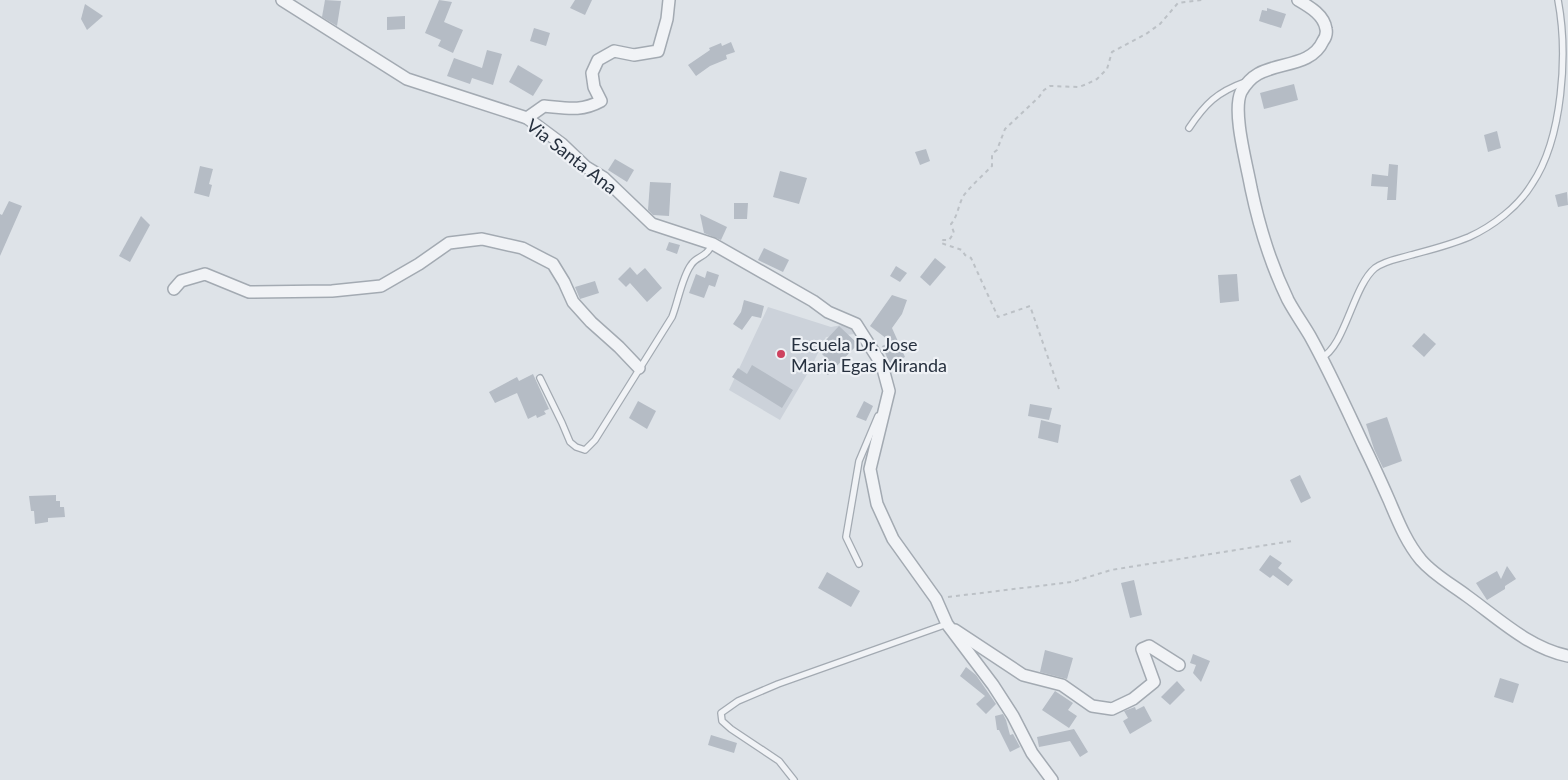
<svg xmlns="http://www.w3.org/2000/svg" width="1568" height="780" viewBox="0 0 1568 780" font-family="Lato,sans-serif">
<rect width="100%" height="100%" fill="#dee3e8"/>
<path fill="#ccd2da" d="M768,307L831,327L847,324L855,334L826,337L809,371L780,420L729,390Z"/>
<g fill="#b5bcc5">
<path d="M325,0L341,1L337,26L322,17Z"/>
<path d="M439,0L452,2L444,22L463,30L453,53L438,46L441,40L425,33Z"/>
<path d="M575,0H592L585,15L570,8Z"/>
<path d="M85,4L103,16L87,30L81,19Z"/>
<path d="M1267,8L1286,14L1281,28L1259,21L1262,10L1267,11Z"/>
<path d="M405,16V29L387,30V17Z"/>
<path d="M534,28L550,33L546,46L530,41Z"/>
<path d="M731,42L735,52L726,55L727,59L710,66L696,76L688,65L710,50L709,48L721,43L722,46Z"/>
<path d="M487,50L502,54L493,85L472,78L470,84L447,76L454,58L482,68Z"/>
<path d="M518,65L543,80L533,96L509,82Z"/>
<path d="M1294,84L1298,100L1264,109L1260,93Z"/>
<path d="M1497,131L1501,148L1488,152L1484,135Z"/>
<path d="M926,149L930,161L920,165L915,152Z"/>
<path d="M615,159L634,170L627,182L608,170Z"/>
<path d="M1389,164L1398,165L1396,200H1387L1388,187L1371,186L1372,174L1388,176Z"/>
<path d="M200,166L213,169L209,184L212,185L209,197L194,193Z"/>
<path d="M780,171L807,178L799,204L773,197Z"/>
<path d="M650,182L671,183L669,216L653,215L648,210Z"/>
<path d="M1567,192L1568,205L1558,207L1555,195Z"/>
<path d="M9,201L22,206L0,256V214L2,215Z"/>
<path d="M734,203H748L747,219H734Z"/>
<path d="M700,214L727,227L721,240L704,233Z"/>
<path d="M141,216L150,225L130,262L119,256Z"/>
<path d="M669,242L680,245L677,254L666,250Z"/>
<path d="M764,248L789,260L783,272L758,260Z"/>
<path d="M935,258L946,267L930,286L920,277Z"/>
<path d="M896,266L907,273L900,282L890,276Z"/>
<path d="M630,267L637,275L645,268L662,288L647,302L630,283L626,287L618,279Z"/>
<path d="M707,271L719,275L715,287L709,285L704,298L689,293L696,274L705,278Z"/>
<path d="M1237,274L1239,301L1220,303L1218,275Z"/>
<path d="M595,281L599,293L580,299L575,287Z"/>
<path d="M892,295L907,300L902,314L892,328L905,357L890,364L882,346L891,342L870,326Z"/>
<path d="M744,300L764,306L761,318L752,316L742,330L733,324L741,312Z"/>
<path d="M839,326L858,344L828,375L820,369L827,359L822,354L830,345L825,341Z"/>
<path d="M1424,333L1436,344L1424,357L1412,346Z"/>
<path d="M752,365L793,390L782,408L732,377L738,368L747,374Z"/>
<path d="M533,374L549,409L544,411L546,414L537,418L536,415L528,419L517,393L495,403L489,392L517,377L519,381Z"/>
<path d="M638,401L656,411L647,429L629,418Z"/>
<path d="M864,401L873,406L866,421L856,417Z"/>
<path d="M1030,404L1052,408L1049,420L1028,416Z"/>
<path d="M1387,417L1402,461L1383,468L1374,449L1366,424Z"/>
<path d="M1041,420L1061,425L1058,443L1038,438Z"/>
<path d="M1300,475L1311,498L1301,503L1290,480Z"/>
<path d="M56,495V501H60V507H64L65,517L48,518V522L35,524L34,511H31L29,496Z"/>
<path d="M1270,555L1282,563L1278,568L1293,580L1288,586L1273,575L1270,578L1259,570Z"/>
<path d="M1507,566L1516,579L1505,586V589L1487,600L1476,583L1497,571L1501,579Z"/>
<path d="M827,572L860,591L851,607L818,588Z"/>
<path d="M1134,580L1142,615L1130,618L1121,583Z"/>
<path d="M1045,650L1073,658L1067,679L1040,672Z"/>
<path d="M1193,654L1210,661L1201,682L1193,673L1196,665L1190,663Z"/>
<path d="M966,667L976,675L996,704L986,714L976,704L985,696L960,676Z"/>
<path d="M1500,678L1519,684L1513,703L1494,697Z"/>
<path d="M1177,681L1185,690L1170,705L1161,697Z"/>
<path d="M1055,691L1073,703L1068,710L1077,716L1069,728L1042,710Z"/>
<path d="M1144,706L1152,721L1130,734L1123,721L1128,718L1124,711L1135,707L1136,710Z"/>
<path d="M1003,714L1006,720L1010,735L1013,734L1020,747L1010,752L999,730H997L995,716Z"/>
<path d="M1074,729L1088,752L1080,757L1070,741L1039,747L1037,737Z"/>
<path d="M711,735L737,743L734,753L708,745Z"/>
</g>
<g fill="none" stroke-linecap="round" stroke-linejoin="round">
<defs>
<g id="service">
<path d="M1189,128C1205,104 1217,92 1245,82"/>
<path d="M1321,358C1345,347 1353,286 1375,268C1386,260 1398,259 1411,255C1430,250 1450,245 1469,237C1493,226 1518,207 1532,184C1563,138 1568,53 1558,0"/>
<path d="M540,378L562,423L570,442L576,447L585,450L595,440L672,317C678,302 682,277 691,265C695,258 701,258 706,253C709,251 711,246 713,244"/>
<path d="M859,564L846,537L859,461L878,416"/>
<path d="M794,780L779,761L731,729L722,721L721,713L738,701L778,684L947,624"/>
</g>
<g id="minor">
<path d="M282,0L407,79L527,118L562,144L586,167L604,178L652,224L713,244L813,301L828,312L856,324L882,365L889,391L870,469L877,504L893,539L936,599L947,624L993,685L1013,716L1032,753L1052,780"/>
<path d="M1298,0C1310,7 1324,15 1326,29C1327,34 1326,37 1323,41C1312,66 1279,62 1258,74C1251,78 1245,85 1241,92C1232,112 1247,165 1251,188C1259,226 1271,265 1288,300C1295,313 1303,324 1310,336C1330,372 1347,410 1364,446C1373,464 1381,482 1389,500C1398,521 1406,542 1421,560C1434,575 1451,584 1467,596C1499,619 1529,648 1568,656"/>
<path d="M527,118L544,106C566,108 581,112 601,101L594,87L592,73L598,60L614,51L634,55L658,51L667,19L669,0"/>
<path d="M174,289L181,281L205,274L249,292L332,291L381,286L419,264L449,243L482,239L522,248L553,264L564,282L573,302L591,322L619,347L639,368"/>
<path d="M955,630L1023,675L1062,685L1092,706L1112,709L1133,699L1154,682L1142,649L1149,646L1179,665"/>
</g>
</defs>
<use href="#service" stroke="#a3aab2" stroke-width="8"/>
<use href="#minor" stroke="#a3aab2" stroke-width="14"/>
<g stroke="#bcc1c6" stroke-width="2" stroke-dasharray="4 4" stroke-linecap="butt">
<path d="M1059,389L1030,306L998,317L971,258L965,255L962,250L941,243L943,240H949L954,233L951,224C958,216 958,205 964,195C972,185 983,175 992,166V154L997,150L1005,129L1039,97L1044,90L1050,86L1079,87L1087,84L1097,79L1107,69L1112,52L1146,34L1160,24L1178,3L1202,0"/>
<path d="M948,597L1072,582L1111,570L1292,541"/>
</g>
<use href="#service" stroke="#f1f3f6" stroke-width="5.5"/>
<use href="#minor" stroke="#f1f3f6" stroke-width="11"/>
</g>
<circle fill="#ce425f" stroke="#eef1f5" stroke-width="2" cx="781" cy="354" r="5"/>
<g text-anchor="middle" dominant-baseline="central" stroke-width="4.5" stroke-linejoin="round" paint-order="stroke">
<g font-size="18" fill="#27313f" stroke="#eef1f5">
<text transform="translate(572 156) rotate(38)">Via Santa Ana</text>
</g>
<g font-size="18" fill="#27313f" stroke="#eef1f5" text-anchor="start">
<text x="791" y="344">Escuela Dr. Jose<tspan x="791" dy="21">Maria Egas Miranda</tspan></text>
</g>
</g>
</svg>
